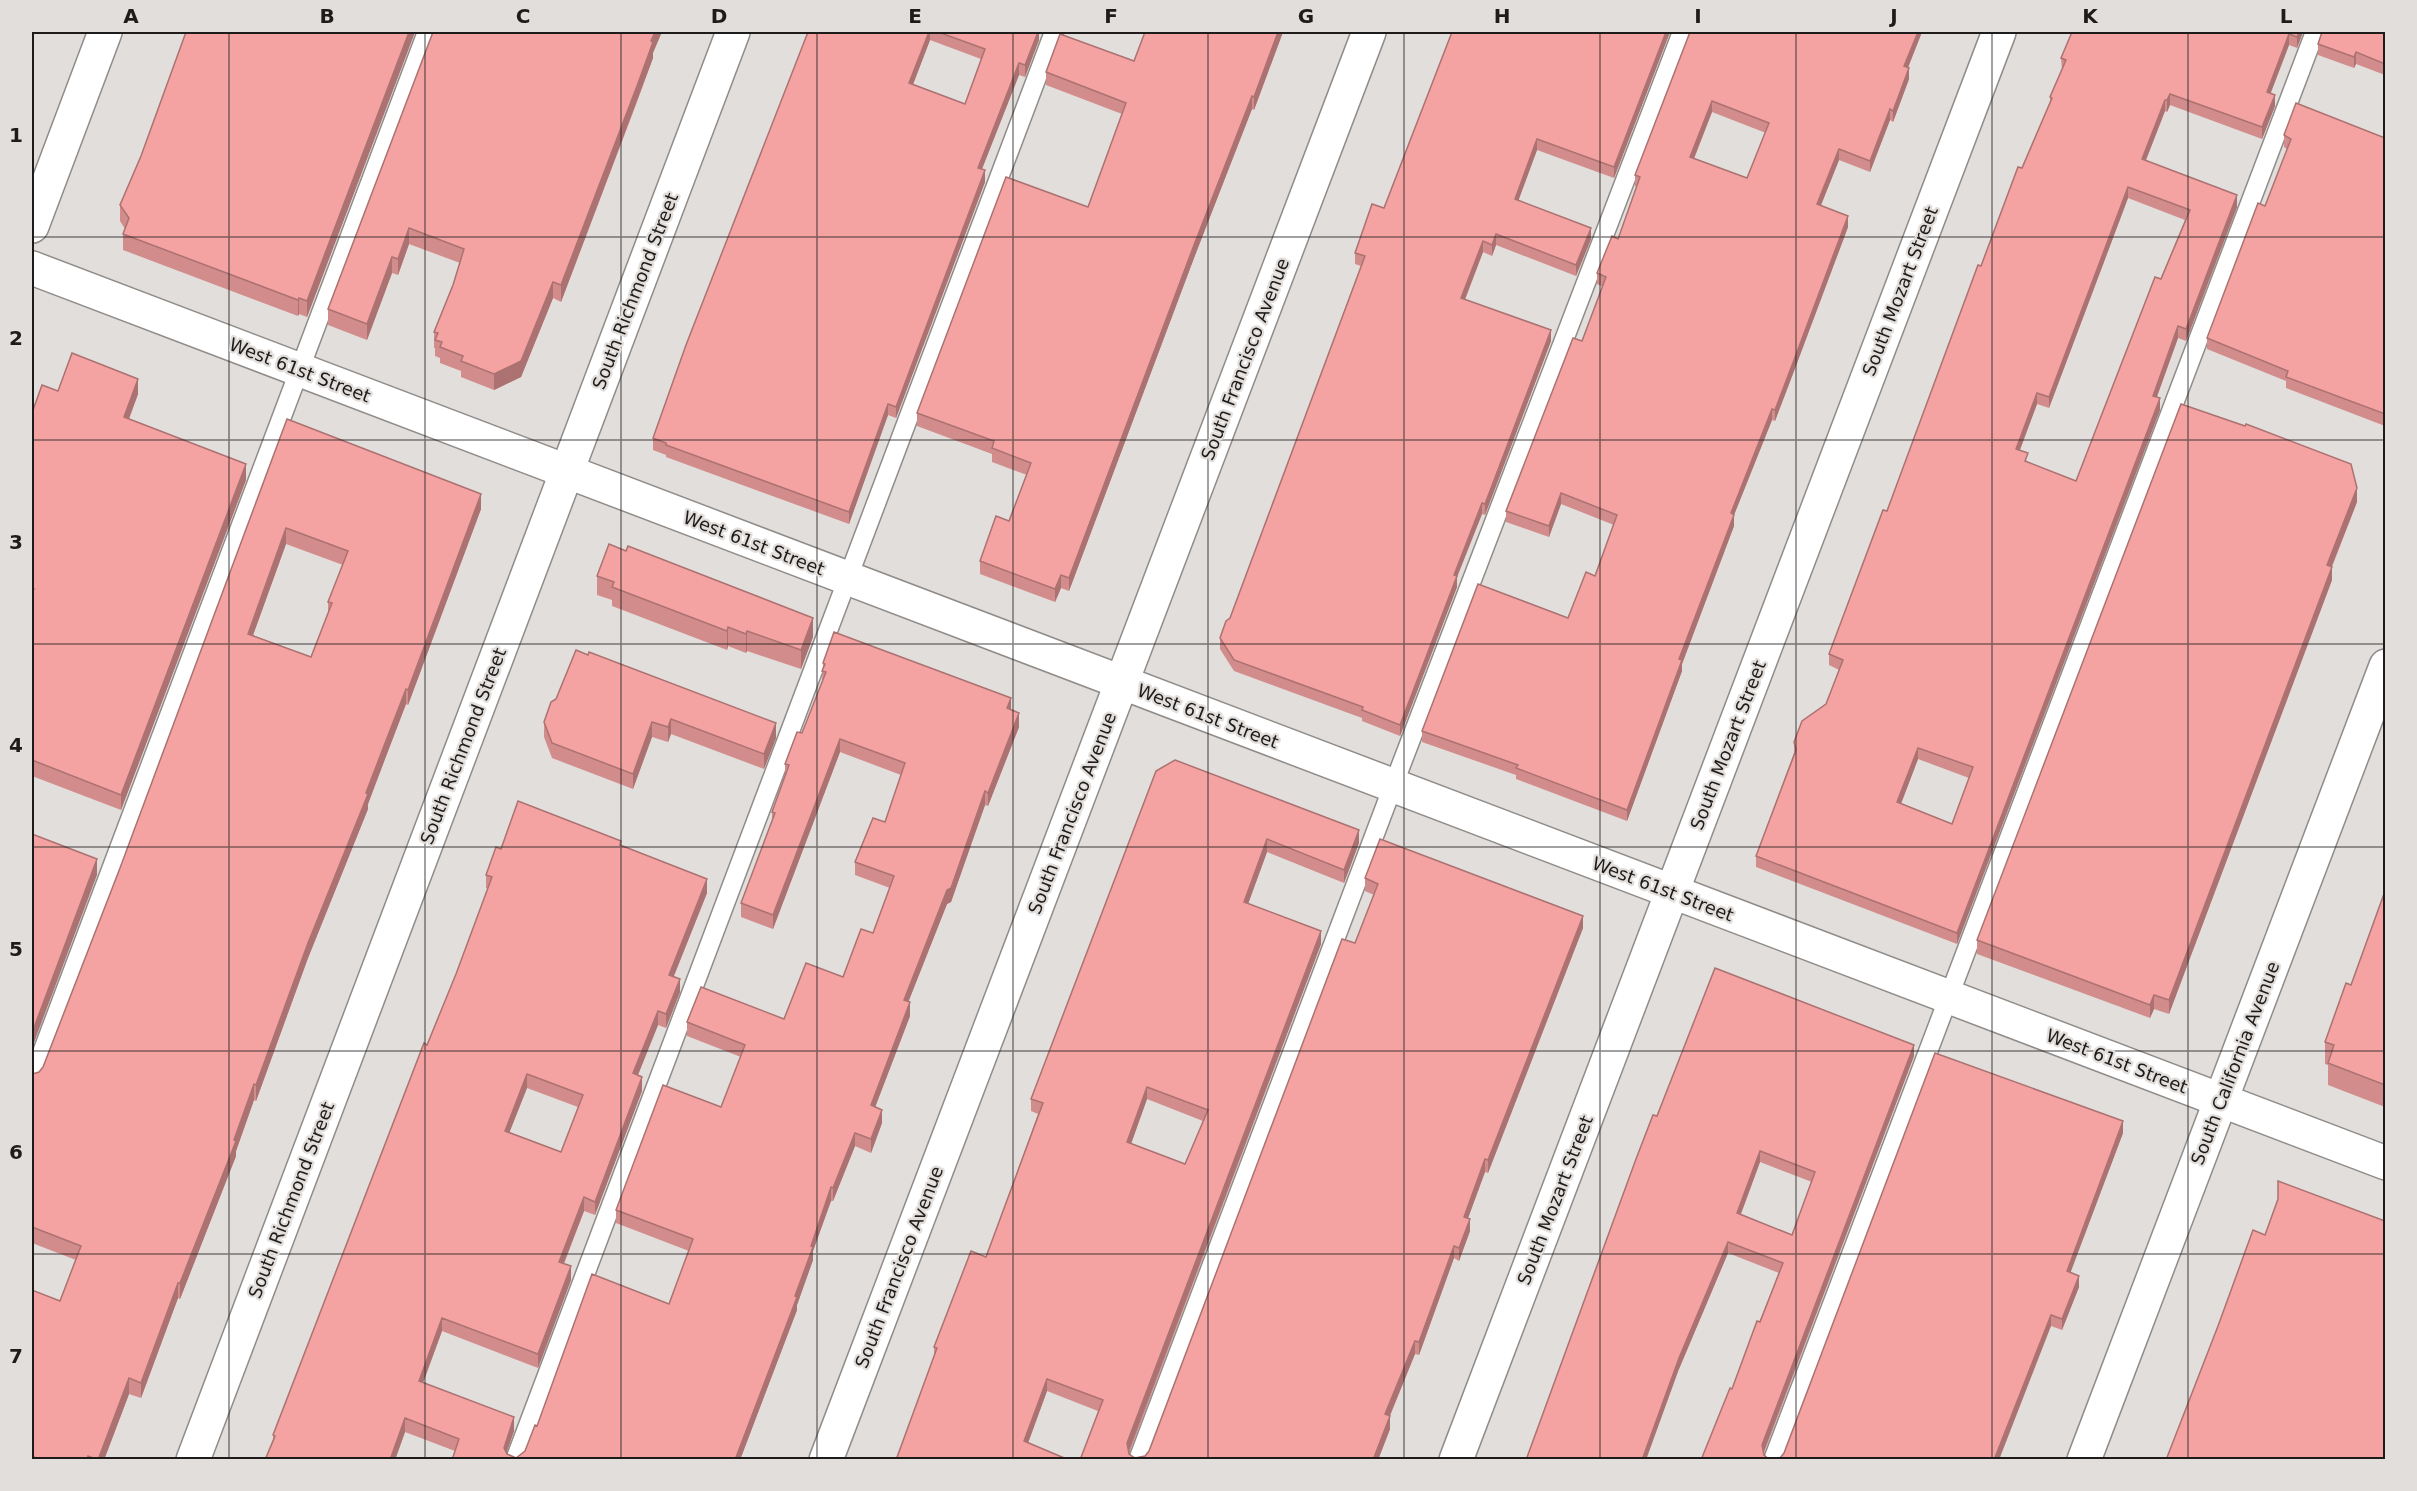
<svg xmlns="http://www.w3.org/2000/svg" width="2417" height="1491" viewBox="0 0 2417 1491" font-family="'DejaVu Sans',sans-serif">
<rect width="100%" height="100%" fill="#e2dedb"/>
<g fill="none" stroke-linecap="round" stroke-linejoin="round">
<defs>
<g id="lane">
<path d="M32,1079L427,32"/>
<path d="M515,1460L1054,32"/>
<path d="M1138,1460L1393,786L1682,32"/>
<path d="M1773,1460L2315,32"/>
</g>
<g id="street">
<path d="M32,226L105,32"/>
<path d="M32,268L2386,1163"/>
<path d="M193,1460L733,32"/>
<path d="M826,1460L1369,32"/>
<path d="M1456,1460L1999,32"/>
</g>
<path id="secondary" d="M2084,1460L2386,666"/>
</defs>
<use href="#lane" stroke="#8f8c89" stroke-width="21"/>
<use href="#street" stroke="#8f8c89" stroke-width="36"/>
<use href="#secondary" stroke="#8f8c89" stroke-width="36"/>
<use href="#lane" stroke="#fff" stroke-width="18"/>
<use href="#street" stroke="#fff" stroke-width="33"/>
<use href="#secondary" stroke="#fff" stroke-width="33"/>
</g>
<g fill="#d28c8b" fill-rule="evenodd">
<path d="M186,32H415L307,317L299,314L298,316L123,250V234L125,229L120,221V205L141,156Z"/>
<path d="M433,32L653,53V58L637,102L561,302L553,298L521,377L494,390L461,377V371L440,363V358L435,356V348H434V332L453,285L460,263L409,244L398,275L392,273L367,340L328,325V309Z"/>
<path d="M808,32H1039V40L1025,77L1019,75L982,169L985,182L896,418L888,415L849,524L666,457V455L653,450V438ZM930,40L981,59L965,104L913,84Z"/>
<path d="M1283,32L1254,110L1252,109L1194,258L1069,591L1061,588L1055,602L980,574V561L1009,521L1027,475L992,462V454L917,426V413L1088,207L1122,114L1046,85V72L1134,61Z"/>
<path d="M1452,32H1670L1614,178L1537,150L1518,200L1591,239L1576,276L1496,245L1492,256L1483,252L1465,300L1551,341L1485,515L1482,514L1457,577V587L1400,736L1362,721V718L1234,671L1220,649V638L1230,618L1361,266L1355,264V253L1384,208Z"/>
<path d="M1690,32H1922L1908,68L1909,79L1893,122L1890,120L1870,172L1839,160L1821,205L1848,227L1794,371L1775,421L1772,420L1734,515V526L1682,664V671L1627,821L1516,779V775L1422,742V731L1568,618L1595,576L1614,525L1561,504L1549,537L1506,522V511L1582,341L1603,287L1597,284V273L1618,239L1637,187L1635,186V175ZM1712,112L1766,133L1747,178L1694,159Z"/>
<path d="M2072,32H2303L2297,48L2289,45L2270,93L2275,106L2262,139L2170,105L2167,112L2165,111L2146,160L2237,207L2186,341L2178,338L2157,397L2160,410L1957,944L1756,867V856L1794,753V742L1826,704L1839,670L1829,665V654L1887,511L1981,266L2050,103V97L2062,70L2061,58ZM2128,198L2185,220L2076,481L2028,463L2020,450L2037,404L2049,408ZM1918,759L1969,778L1952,824L1901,804Z"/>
<path d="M2385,32V75L2356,64L2354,68L2318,55V44Z"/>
<path d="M2284,135L2385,138V426L2286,388V381L2207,349V338L2265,206L2287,149L2284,147Z"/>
<path d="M138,394L129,419L246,480L121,810L32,776V413Z"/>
<path d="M287,419L481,509L408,705L406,704L382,766L368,804V809L308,958L256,1101L254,1100L236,1151V1156L180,1299L178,1298L141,1398L129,1394L104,1460H32V1290L60,1301L76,1260L32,1243V1074L39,1072L43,1067L120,868ZM286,544L343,565L328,602V613L311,657L253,635Z"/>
<path d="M2357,502L2332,567V580L2169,1014L2154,1009L2150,1018L1977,954V940Z"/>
<path d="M597,576L813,637L801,669L747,651L746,653L728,646L727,650L612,606V600L597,595Z"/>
<path d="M823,663L1011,710L1019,727L988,806L985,805L951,902L947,904L908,1002L910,1016L875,1107L882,1123L871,1153L855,1146L833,1201H831L813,1251V1260L797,1305V1310L740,1460H452L455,1451L405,1432L395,1460H265L273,1440V1435L456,974L488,889L486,888V875L501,849L621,846L707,893L674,976L680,992L666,1028L658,1025L638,1075L642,1091L595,1215L584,1211L564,1264L571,1280L538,1368L442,1331L423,1382L514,1431L506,1453L516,1458L525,1451L537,1426L669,1304L689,1251L616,1223V1210L721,1107L741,1057L687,1036V1022L784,1019L843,977L873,933L890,888L855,875V862L885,822L901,775L840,752L773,929L741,917V903L772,821V812L785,777V764L802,733L822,682ZM527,1088L578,1107L561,1152L509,1132Z"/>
<path d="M556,699L776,738L764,769L671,734L668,742L652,737L633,789L552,758L544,737V722Z"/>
<path d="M1156,771L1359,843L1344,883L1267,852L1248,904L1321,944L1129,1454L1135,1458L1145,1456L1149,1451L1355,943L1374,895L1365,891V878L1583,928L1488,1173L1485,1172L1468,1218L1470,1231L1459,1261L1454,1258L1419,1355L1415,1354L1390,1416V1429L1378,1460H1080L1098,1411L1047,1391L1028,1443L896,1460L934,1356V1347L986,1257L1038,1114L1031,1111V1099ZM1147,1099L1203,1121L1185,1164L1131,1144Z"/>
<path d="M2385,891V1107L2328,1085V1065L2325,1064V1042L2351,985Z"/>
<path d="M1914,1056L1764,1453V1455L1701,1460L1732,1389L1779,1273L1728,1253L1679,1369L1657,1116ZM1760,1162L1812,1182L1792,1235L1741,1214Z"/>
<path d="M2123,1133L2070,1272L2079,1287L2062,1330L2051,1326L1780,1458Z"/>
</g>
<g fill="#ab7271">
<path d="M409,32H415L307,317V301Z"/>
<path d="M655,32H662L653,53V58L561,302V285Z"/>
<path d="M929,32H930V40L909,95V83Z"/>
<path d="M1038,32H1039V40L1025,77V65Z"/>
<path d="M1278,32H1283L1254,110V97Z"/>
<path d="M1666,32H1670L1614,178V167Z"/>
<path d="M1918,32H1922L1904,77V66Z"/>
<path d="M2299,32H2303L2297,48V37Z"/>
<path d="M2289,34V45L2267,103V92Z"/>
<path d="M2356,52V64L2354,68V57Z"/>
<path d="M1019,63V75L978,179V168Z"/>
<path d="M1909,68V79L1893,122V111Z"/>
<path d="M2170,94V105L2167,112V100Z"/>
<path d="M2275,95V106L2262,139V127Z"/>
<path d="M1252,96V109L1194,258L1069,591V578L1194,245Z"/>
<path d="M2165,100V111L2142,170V159Z"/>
<path d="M1712,101V112L1690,168V157Z"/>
<path d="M1890,109V120L1870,172V161Z"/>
<path d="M1537,139V150L1515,210V199Z"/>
<path d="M1839,149V160L1817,215V204Z"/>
<path d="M985,170V182L896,418V407Z"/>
<path d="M2128,187V198L2049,408V397Z"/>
<path d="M2237,195V207L2186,341V329Z"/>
<path d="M1848,216V227L1794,371L1775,421V410Z"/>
<path d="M409,228V244L398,275V259Z"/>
<path d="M1591,228V239L1576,276V265Z"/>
<path d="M1496,234V245L1492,256V245Z"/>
<path d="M1483,241V252L1461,309V298Z"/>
<path d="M392,257V273L367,340V324Z"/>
<path d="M553,282V298L521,377L494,390V374Z"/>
<path d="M299,298V314L298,316V300Z"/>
<path d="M2178,326V338L2153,407V396Z"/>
<path d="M1551,330V341L1485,515V504Z"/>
<path d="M138,379V394L124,432V417Z"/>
<path d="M2037,393V404L2016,460V449Z"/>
<path d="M2160,398V410L1957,944V933Z"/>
<path d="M888,404V415L849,524V512Z"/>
<path d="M1772,409V420L1734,515V526L1682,664V671L1627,821V810L1679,659L1731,513Z"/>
<path d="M246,464V480L121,810V795Z"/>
<path d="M2357,488V502L2327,578V565Z"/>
<path d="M1561,493V504L1549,537V526Z"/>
<path d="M481,494V509L408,705V690Z"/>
<path d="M1482,503V514L1457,577V587L1400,736V725L1454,575Z"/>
<path d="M286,528V544L248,649V634Z"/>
<path d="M2332,567V580L2169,1014V1000Z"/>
<path d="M1061,575V588L1055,602V589Z"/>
<path d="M813,618V637L801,669V650Z"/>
<path d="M728,627V646L727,650V631Z"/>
<path d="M747,631V651L746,653V634Z"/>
<path d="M406,689V704L368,804V809L308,958L256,1101V1085L308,943Z"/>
<path d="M1011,698V712L1007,708Z"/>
<path d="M1019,713V727L988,806V793Z"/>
<path d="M671,719V734L668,742V727Z"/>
<path d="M652,722V737L633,789V774Z"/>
<path d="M776,723V738L764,769V754Z"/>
<path d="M840,739V752L773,929V915Z"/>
<path d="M1918,748V759L1897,814V802Z"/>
<path d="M985,791V805L951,902L947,904L904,1013V1000Z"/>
<path d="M1359,830V843L1344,883V870Z"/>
<path d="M1267,839V852L1244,915V902Z"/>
<path d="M97,859V875L32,1048V1033Z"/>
<path d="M707,879V893L669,988V975Z"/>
<path d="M1583,916V928L1488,1173V1160Z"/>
<path d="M1321,931V944L1127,1456V1443Z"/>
<path d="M680,979V992L666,1028V1014Z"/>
<path d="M2154,995V1009L2150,1018V1005Z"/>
<path d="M910,1002V1016L871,1118V1105Z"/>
<path d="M658,1011V1025L633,1087V1073Z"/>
<path d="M1914,1045V1056L1762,1456V1445Z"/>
<path d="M527,1074V1088L505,1144V1131Z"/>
<path d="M642,1077V1091L595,1215V1202Z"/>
<path d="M254,1084V1100L236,1151V1156L180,1299V1283Z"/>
<path d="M1147,1087V1099L1127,1155V1142Z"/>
<path d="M882,1110V1123L871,1153V1139Z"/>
<path d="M2123,1121V1133L2067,1282V1271Z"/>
<path d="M855,1133V1146L833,1201V1188Z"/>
<path d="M1760,1151V1162L1737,1224V1213Z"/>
<path d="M1485,1159V1172L1464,1229V1217Z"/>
<path d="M831,1187V1201L813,1251V1260L797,1305V1310L740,1460H735L795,1296L811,1246Z"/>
<path d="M584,1197V1211L559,1275V1262Z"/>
<path d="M1470,1219V1231L1459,1261V1248Z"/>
<path d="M1728,1242V1253L1679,1369L1646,1460H1642L1679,1358Z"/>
<path d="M1454,1246V1258L1419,1355V1342Z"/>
<path d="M571,1266V1280L538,1368V1354Z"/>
<path d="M2079,1276V1287L2062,1330V1319Z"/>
<path d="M178,1283V1298L141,1398V1383Z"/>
<path d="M2051,1315V1326L1999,1460H1994Z"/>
<path d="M442,1318V1331L419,1394V1381Z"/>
<path d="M1415,1341V1354L1385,1427V1414Z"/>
<path d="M129,1378V1394L104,1460H98Z"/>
<path d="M1047,1379V1391L1024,1454V1441Z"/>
<path d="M1390,1416V1429L1378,1460H1373Z"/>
<path d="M514,1417V1431L504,1460V1448Z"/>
<path d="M405,1418V1432L395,1460H390Z"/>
</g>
<g fill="#f4a3a2" stroke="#ab7271" stroke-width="1.5" fill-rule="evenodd">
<path d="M186,32H409L307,301L299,298L298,300L123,234L129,218L120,205L141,156Z"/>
<path d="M433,32H655L651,41L653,42L637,86L561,285L553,282L521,361L494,374L461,361L463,356L440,347L442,342L435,340L438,333L434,332L453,285L464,249L409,228L398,259L392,257L367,324L328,309Z"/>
<path d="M808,32H929L909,83L965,104L985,49L938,32H1038L1025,65L1019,63L978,168L985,170L896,407L888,404L849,512L666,445V443L653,438L686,345Z"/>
<path d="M1145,32H1278L1254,97L1252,96L1194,245L1069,578L1061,575L1055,589L980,561L996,516L1009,521L1031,463L992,448L994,441L917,413L1006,177L1088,207L1126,103L1046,72L1060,34L1134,61Z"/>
<path d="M1452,32H1666L1614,167L1537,139L1515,199L1591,228L1576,265L1496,234L1492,245L1483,241L1461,298L1551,330L1485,504L1482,503L1454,575L1457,576L1400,725L1362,710L1363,707L1234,660L1220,638L1226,621L1230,618L1365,256L1355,253L1372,204L1384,208Z"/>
<path d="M1690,32H1918L1904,66L1909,68L1893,111L1890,109L1870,161L1839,149L1817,204L1848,216L1794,360L1775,410L1772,409L1731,513L1734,515L1679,659L1682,660L1627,810L1516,768L1518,765L1422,731L1478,584L1568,618L1586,572L1595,576L1617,515L1561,493L1549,526L1506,511L1573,338L1582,341L1606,277L1597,273L1612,236L1618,239L1640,177L1635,175ZM1712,101L1769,123L1747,178L1690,157Z"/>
<path d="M2072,32H2299L2297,37L2289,34L2267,92L2275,95L2262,127L2170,94L2167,100H2165L2142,159L2237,195L2186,329L2178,326L2153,396L2160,398L1957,933L1756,856L1796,750L1794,742L1802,721L1826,704L1843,660L1829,654L1883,510L1887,511L1978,265L1981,266L2018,167L2022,168L2052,98L2050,97L2066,60L2061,58ZM2128,187L2190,210L2161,279L2155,277L2076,481L2025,461L2028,453L2016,449L2037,393L2049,397ZM1918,748L1973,767L1952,824L1897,802Z"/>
<path d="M2322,32H2385V64L2356,52L2354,57L2318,44Z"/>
<path d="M2296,103L2385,138V414L2286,377L2288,371L2207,338L2258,203L2265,206L2291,139L2284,135Z"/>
<path d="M72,353L138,379L124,417L246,464L121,795L32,760V590L34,589L32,588V413L42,385L58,391Z"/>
<path d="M2181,404L2245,426L2246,424L2351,464L2357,488L2327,565L2332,567L2169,1000L2154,995L2150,1005L1977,940Z"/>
<path d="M287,419L481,494L408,690L406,689L382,751L366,793L368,794L308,943L256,1085L254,1084L234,1140L236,1141L180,1283H178L141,1383L129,1378L98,1460L88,1456L87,1460H40L32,1456V1290L60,1301L81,1246L32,1227V1074L39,1072L43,1067L120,868ZM286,528L348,551L328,602L332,603L311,657L248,634Z"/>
<path d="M609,544L626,551L628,546L813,618L801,650L747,631L746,634L728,627L727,631L612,587L614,582L597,576Z"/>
<path d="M834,632L1011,698L1007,708L1019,713L988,793L985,791L951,888L947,890L904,1000L910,1002L871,1105L882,1110L871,1139L855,1133L833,1188L831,1187L811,1246L813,1247L795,1296L797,1297L735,1460H452L459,1439L405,1418L390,1460H265L275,1436L273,1435L424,1043L427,1045L456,974L492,877L486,875L496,847L501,849L518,801L621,841L620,845L707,879L669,975L680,979L666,1014L658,1011L633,1073L642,1077L595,1202L584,1197L559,1262L571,1266L538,1354L442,1318L419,1381L514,1417L504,1448L507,1454L516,1458L525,1451L535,1425L537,1426L592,1274L669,1304L693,1239L616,1210L663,1085L721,1107L745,1045L687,1022L701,987L784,1019L806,963L843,977L861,929L873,933L894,876L855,862L873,818L885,822L905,763L840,739L773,915L741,903L775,813L772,812L789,765L785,764L797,732L802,733L826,672L822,671L825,664L823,663ZM527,1074L583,1095L561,1152L505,1131Z"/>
<path d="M576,650L588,655L589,652L776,723L764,754L671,719L668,727L652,722L633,774L552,743L544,722L551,702L556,699Z"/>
<path d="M1175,760L1359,830L1344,870L1267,839L1244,902L1321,931L1127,1443L1129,1454L1135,1458L1145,1456L1149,1451L1342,939L1355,943L1378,884L1365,878L1380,839L1583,916L1488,1160L1485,1159L1464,1217L1470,1219L1459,1248L1454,1246L1419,1342L1415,1341L1385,1414L1390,1416L1373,1460H1080L1103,1400L1047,1379L1024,1441L1069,1460H896L937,1348L934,1347L971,1251L986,1257L1043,1103L1031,1099L1156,771ZM1147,1087L1208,1110L1185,1164L1127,1142Z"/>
<path d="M32,834L97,859L32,1033Z"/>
<path d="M2385,891V1085L2328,1063L2334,1045L2325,1042L2346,983L2351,985Z"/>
<path d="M1715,968L1914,1045L1762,1445L1764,1455L1770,1460H1701L1730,1388L1732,1389L1757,1321L1760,1322L1783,1263L1728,1242L1679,1358L1642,1460H1526L1636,1159L1653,1115L1657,1116ZM1760,1151L1815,1172L1792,1235L1737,1213Z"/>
<path d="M1935,1053L2123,1121L2067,1271L2079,1276L2062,1319L2051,1315L1994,1460H1770L1780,1458L1784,1453Z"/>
<path d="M2278,1181L2385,1221V1460H2166L2218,1326L2253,1230L2265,1235L2278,1199Z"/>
</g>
<path fill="none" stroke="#1e1c1b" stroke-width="1.5" stroke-opacity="0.55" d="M229,32V1460M425,32V1460M621,32V1460M817,32V1460M1013,32V1460M1208,32V1460M1404,32V1460M1600,32V1460M1796,32V1460M1992,32V1460M2188,32V1460M32,237H2386M32,440H2386M32,644H2386M32,847H2386M32,1051H2386M32,1254H2386"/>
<g text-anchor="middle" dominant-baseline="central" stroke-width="4.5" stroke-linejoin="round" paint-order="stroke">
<g font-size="18" fill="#1e1c1b" stroke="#e2dedb">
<text transform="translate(635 291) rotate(-69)">South Richmond Street</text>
<text transform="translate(1900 291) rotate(-69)">South Mozart Street</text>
<text transform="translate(1245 359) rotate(-69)">South Francisco Avenue</text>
<text transform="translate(300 370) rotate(21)">West 61st Street</text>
<text transform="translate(754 543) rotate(21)">West 61st Street</text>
<text transform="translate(1208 716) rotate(21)">West 61st Street</text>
<text transform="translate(1728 745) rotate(-69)">South Mozart Street</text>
<text transform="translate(463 746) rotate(-69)">South Richmond Street</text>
<text transform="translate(1072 813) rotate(-69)">South Francisco Avenue</text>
<text transform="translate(1663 889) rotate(21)">West 61st Street</text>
<text transform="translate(2117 1061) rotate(21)">West 61st Street</text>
<text transform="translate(2235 1063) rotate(-69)">South California Avenue</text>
<text transform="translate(291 1200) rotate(-69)">South Richmond Street</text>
<text transform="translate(1555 1200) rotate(-69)">South Mozart Street</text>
<text transform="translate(899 1267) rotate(-69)">South Francisco Avenue</text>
</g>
</g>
<rect width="2417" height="1491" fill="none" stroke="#e2dedb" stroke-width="66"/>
<rect x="33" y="33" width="2351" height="1425" fill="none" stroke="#1e1c1b" stroke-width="2"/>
<g font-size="20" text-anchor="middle" font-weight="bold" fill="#1e1c1b">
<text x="131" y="23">A</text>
<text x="327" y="23">B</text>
<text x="523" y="23">C</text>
<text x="719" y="23">D</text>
<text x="915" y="23">E</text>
<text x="1111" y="23">F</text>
<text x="1306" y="23">G</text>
<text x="1502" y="23">H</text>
<text x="1698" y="23">I</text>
<text x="1894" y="23">J</text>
<text x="2090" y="23">K</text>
<text x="2286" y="23">L</text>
<text x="16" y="142">1</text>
<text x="16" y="345">2</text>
<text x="16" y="549">3</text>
<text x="16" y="752">4</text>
<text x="16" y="956">5</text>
<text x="16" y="1159">6</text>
<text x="16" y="1363">7</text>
</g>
</svg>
